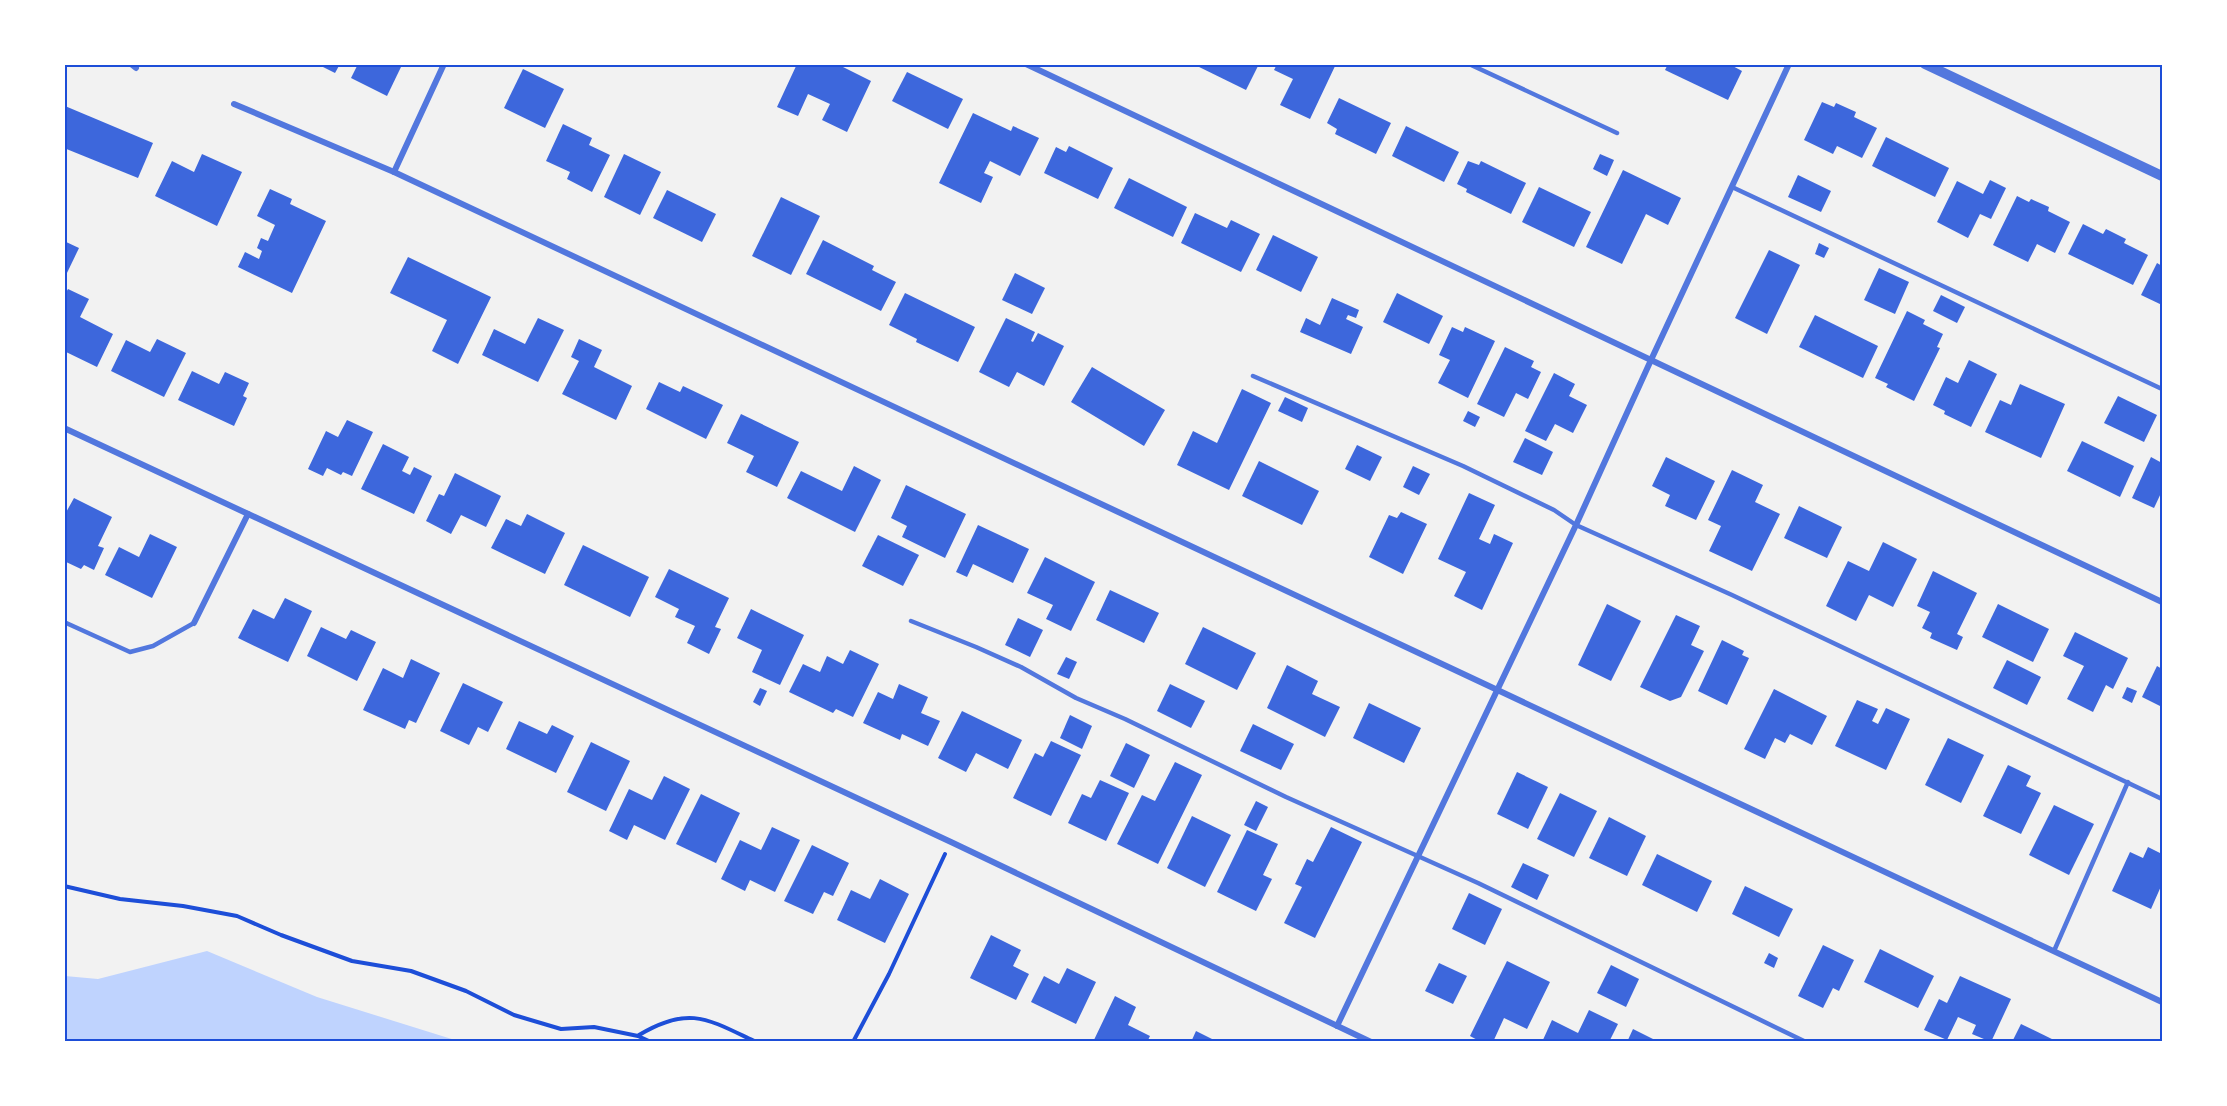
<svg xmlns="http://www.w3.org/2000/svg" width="2227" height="1106" viewBox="0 0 2227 1106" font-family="'PT Sans',sans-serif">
<rect width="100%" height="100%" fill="#f2f2f2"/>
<path fill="#bfd3fe" d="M207,951L317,997L458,1041H65V976L98,979Z"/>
<g fill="#3d67dc">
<path d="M317,64H340L335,73Z"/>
<path d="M358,64H396L401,67L387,96L351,78Z"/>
<path d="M797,64H837L871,81L847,132L822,120L830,104L808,94L798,116L777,107Z"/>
<path d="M1193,64H1259L1246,90Z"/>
<path d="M1277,64H1336L1310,119L1280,105L1293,79L1274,70Z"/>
<path d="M1668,64H1729L1742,71L1728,100L1665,70Z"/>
<path d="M523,69L564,89L545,128L504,108Z"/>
<path d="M907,72L963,99L948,129L892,101Z"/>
<path d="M1339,98L1391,123L1376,154L1335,134L1337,129L1327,123Z"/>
<path d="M1822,102L1834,107L1836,103L1856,112L1854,117L1877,128L1862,158L1837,146L1833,154L1804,140Z"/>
<path d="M65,106L153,143L138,178L64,148Z"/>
<path d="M973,113L1011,131L1013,126L1039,138L1020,176L990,161L984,173L993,177L981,203L939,183Z"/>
<path d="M563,124L592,138L589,145L610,155L592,192L567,179L570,172L546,161Z"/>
<path d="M1406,126L1459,152L1444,182L1392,156Z"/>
<path d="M1886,137L1949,168L1935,197L1872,166Z"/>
<path d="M1069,146L1113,168L1098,199L1044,173L1056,147L1066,152Z"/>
<path d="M202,154L242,172L217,226L155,196L172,161L194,172Z"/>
<path d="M624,154L661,172L640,215L604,197Z"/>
<path d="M1600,154L1614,160L1607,176L1593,169Z"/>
<path d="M1468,161L1479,165L1481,161L1526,183L1511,214L1466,192L1467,189L1457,184Z"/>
<path d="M1623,170L1681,198L1668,225L1646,214L1622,264L1586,247Z"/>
<path d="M1798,175L1831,191L1821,212L1788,197Z"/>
<path d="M1129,178L1187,207L1173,237L1114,208Z"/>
<path d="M1990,180L2006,188L1991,219L1980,214L1968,238L1937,222L1957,181L1983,194Z"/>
<path d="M1539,187L1591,212L1574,247L1522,222Z"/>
<path d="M270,189L292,199L290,204L326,221L292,293L238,267L245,252L259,259L262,251L257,248L261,238L268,241L275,225L257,216Z"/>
<path d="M667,190L716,214L702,242L653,218Z"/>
<path d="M2017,196L2029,202L2031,199L2049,207L2048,211L2070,222L2055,253L2037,244L2028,262L1993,245Z"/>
<path d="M781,197L820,216L791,275L752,256Z"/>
<path d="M1195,213L1227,228L1231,220L1260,234L1241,272L1181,243Z"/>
<path d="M2083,224L2103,234L2106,229L2126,239L2124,243L2148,255L2133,285L2068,254Z"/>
<path d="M1273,235L1318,257L1301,292L1256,270Z"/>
<path d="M823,240L874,266L872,270L896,282L881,311L806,274Z"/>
<path d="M64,241L79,248L66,275L64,274Z"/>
<path d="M1819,243L1829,248L1824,258L1815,254Z"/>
<path d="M1769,250L1800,265L1767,334L1735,318Z"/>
<path d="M408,257L491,297L458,364L432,351L447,320L390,293Z"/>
<path d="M2157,263L2162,266V305L2141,295Z"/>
<path d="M1879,268L1909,282L1895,314L1864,300Z"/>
<path d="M1015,273L1045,288L1032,314L1002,300Z"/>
<path d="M68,289L89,299L80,317L113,334L97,367L64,351V296Z"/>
<path d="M905,293L975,327L958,362L916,342L917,339L889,325Z"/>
<path d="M1397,293L1443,316L1429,344L1383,322Z"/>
<path d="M1941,295L1965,307L1957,323L1933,311Z"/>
<path d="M1332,298L1359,310L1356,318L1348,315L1346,319L1363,327L1351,354L1300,332L1306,318L1320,325Z"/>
<path d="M1907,311L1925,320L1923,324L1943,334L1937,347L1940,348L1914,401L1886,387L1888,384L1875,378Z"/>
<path d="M1815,315L1878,346L1863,378L1799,347Z"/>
<path d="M538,318L564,330L538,382L482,355L494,329L525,344Z"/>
<path d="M1006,318L1035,332L1031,341L1033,342L1038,333L1064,346L1044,386L1017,372L1009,387L979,372Z"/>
<path d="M1452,327L1463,332L1465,327L1495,341L1468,398L1438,383L1450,360L1439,355Z"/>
<path d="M157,339L186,353L164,397L111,371L126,340L150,352Z"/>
<path d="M579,339L602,350L594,367L632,386L616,420L562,394L579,361L571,357Z"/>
<path d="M1505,347L1534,361L1531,367L1541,372L1528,399L1516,393L1504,417L1477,404Z"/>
<path d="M1969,360L1997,374L1971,427L1944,414L1945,411L1933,405L1946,377L1958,383Z"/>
<path d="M1092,367L1165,410L1144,446L1071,402Z"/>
<path d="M192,371L219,384L225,372L249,383L243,396L247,398L234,426L178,400Z"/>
<path d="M1554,373L1575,384L1569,396L1587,405L1573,433L1555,424L1546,441L1525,431Z"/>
<path d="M659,382L680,392L683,386L723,405L706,439L646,409Z"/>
<path d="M2020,384L2065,404L2041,458L1985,432L2000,400L2011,405Z"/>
<path d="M1242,389L1271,403L1229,490L1177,465L1193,431L1217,443Z"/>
<path d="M2118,396L2157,415L2144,442L2104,423Z"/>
<path d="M1285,397L1308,408L1302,422L1278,411Z"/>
<path d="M1468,411L1480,417L1475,427L1463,421Z"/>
<path d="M741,414L799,442L777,487L746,472L754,456L727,443Z"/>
<path d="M347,420L373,432L352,476L343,472L341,475L327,468L323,476L308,469L326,431L338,437Z"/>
<path d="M1525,438L1553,452L1542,475L1513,462Z"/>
<path d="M2082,441L2134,466L2120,497L2067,471Z"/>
<path d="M383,444L409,457L402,471L410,475L414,467L432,476L414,514L361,489Z"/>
<path d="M1357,445L1382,457L1370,481L1345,469Z"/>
<path d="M1666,457L1715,481L1696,520L1665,506L1670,495L1652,486Z"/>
<path d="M2151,457L2162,463V491L2154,508L2132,498Z"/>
<path d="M1259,461L1319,491L1302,525L1242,496Z"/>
<path d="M854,466L881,480L855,532L787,498L801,471L842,491Z"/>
<path d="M1413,466L1430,474L1419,495L1403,487Z"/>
<path d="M1732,470L1763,485L1755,502L1780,514L1752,571L1709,551L1721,526L1708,520Z"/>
<path d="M455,473L501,496L486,527L461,515L451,534L426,521L439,494L444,496Z"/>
<path d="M906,485L966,514L945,558L902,537L907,526L891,518Z"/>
<path d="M1469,493L1495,505L1479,539L1490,544L1494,534L1513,543L1482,610L1454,596L1466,572L1438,559Z"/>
<path d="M74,498L112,517L98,546L104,548L94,570L84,565L81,569L64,561V516Z"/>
<path d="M1799,506L1842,527L1827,558L1784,538Z"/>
<path d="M1401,512L1427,524L1403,574L1369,557L1389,515L1397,518Z"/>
<path d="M527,514L565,533L545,574L491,548L506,519L521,526Z"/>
<path d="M978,525L1029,549L1013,583L973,564L967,577L956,572Z"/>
<path d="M150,534L177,547L152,598L105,575L119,547L139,557Z"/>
<path d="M878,535L919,555L903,586L862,566Z"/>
<path d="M1883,542L1917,559L1893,607L1869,595L1856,621L1826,606L1848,561L1869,571Z"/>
<path d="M583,545L649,577L630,617L564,585Z"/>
<path d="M1045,557L1095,582L1071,631L1046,619L1053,605L1027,593Z"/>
<path d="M669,569L729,598L715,627L721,629L709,654L687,643L695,626L675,617L679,609L655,597Z"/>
<path d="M1933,571L1977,593L1957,634L1963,637L1957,650L1930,638L1932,633L1922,628L1930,612L1917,606Z"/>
<path d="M1110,590L1159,613L1144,643L1096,620Z"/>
<path d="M285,598L312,611L288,662L238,638L253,609L274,619Z"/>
<path d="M1607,604L1641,621L1611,681L1578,665Z"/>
<path d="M1998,604L2049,629L2033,662L1982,637Z"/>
<path d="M751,609L804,635L780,685L752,672L762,650L737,638Z"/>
<path d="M1676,615L1700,626L1691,645L1704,651L1681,697L1670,701L1640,687Z"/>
<path d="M1018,618L1043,630L1030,657L1005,645Z"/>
<path d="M321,627L346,639L351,630L376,642L357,681L307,656Z"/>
<path d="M1203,627L1256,653L1237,690L1185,664Z"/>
<path d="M2075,632L2128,658L2113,689L2106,685L2093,712L2067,699L2084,666L2063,656Z"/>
<path d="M1722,640L1744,651L1742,655L1749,658L1727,705L1698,691Z"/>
<path d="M850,650L879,664L853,717L836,709L833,713L789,692L803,664L820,672L827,656L843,664Z"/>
<path d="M1066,657L1077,662L1069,679L1057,674Z"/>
<path d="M411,659L440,673L416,723L409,720L405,729L363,710L383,668L403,678Z"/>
<path d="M2007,660L2041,677L2027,705L1993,688Z"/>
<path d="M1287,665L1318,681L1312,694L1340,707L1325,737L1267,708Z"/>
<path d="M2157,666L2162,669V707L2142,697Z"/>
<path d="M463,683L503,702L488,732L478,727L469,745L440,731Z"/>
<path d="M899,684L928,697L921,713L940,721L928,746L902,734L900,740L863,723L878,692L893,699Z"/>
<path d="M1170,684L1205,701L1191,728L1157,711Z"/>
<path d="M2127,687L2137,691L2132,703L2122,698Z"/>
<path d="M760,688L767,691L760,706L753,702Z"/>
<path d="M1774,689L1827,716L1812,745L1790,734L1785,743L1775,738L1765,759L1744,749Z"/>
<path d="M1857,700L1878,709L1872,721L1878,724L1886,708L1910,719L1886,770L1835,746Z"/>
<path d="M1369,703L1421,728L1404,763L1353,738Z"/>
<path d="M962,711L1022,740L1008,769L976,753L966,772L938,758Z"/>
<path d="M1070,715L1092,726L1082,749L1060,738Z"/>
<path d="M519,721L547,734L552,725L574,736L556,773L506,749Z"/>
<path d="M1253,724L1294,744L1281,770L1240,751Z"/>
<path d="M1948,738L1984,755L1961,803L1925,785Z"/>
<path d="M1051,741L1081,755L1051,816L1013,798L1035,753L1043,757Z"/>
<path d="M591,742L630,761L606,811L567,792Z"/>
<path d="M1126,743L1150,755L1134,788L1110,776Z"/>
<path d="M1175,762L1202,775L1158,864L1117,844L1142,795L1155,801Z"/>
<path d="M2008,765L2031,776L2026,786L2041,793L2021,834L1983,816Z"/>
<path d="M1517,772L1548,787L1528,829L1497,814Z"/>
<path d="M664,776L690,789L665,840L634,825L627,840L609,831L629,789L652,800Z"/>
<path d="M1100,780L1129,793L1106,841L1068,823L1082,794L1091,798Z"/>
<path d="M1560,793L1597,811L1574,857L1537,839Z"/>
<path d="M701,794L740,813L716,863L676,844Z"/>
<path d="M1256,801L1268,807L1256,831L1244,825Z"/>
<path d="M2054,805L2094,824L2069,875L2029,855Z"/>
<path d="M1192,816L1231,835L1205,887L1167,868Z"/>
<path d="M1609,817L1646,836L1627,876L1589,858Z"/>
<path d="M772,827L800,840L775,892L750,880L745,891L721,879L740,840L761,850Z"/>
<path d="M1331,827L1362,842L1315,938L1284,923L1302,887L1295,884L1307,859L1313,862Z"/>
<path d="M1247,830L1278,844L1263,875L1272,879L1256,911L1217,892Z"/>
<path d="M812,845L849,863L833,896L824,892L813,914L784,901Z"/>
<path d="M2148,847L2162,854V884L2151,909L2112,891L2130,852L2143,858Z"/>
<path d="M1657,854L1712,881L1697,912L1642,885Z"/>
<path d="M1523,863L1549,875L1537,900L1511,887Z"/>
<path d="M880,879L909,894L885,943L837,920L851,890L870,899Z"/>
<path d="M1745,886L1793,909L1779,937L1732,914Z"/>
<path d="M1469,893L1502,909L1485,945L1452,929Z"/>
<path d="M991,935L1021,950L1013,966L1029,974L1016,1000L970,978Z"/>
<path d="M1823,945L1854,960L1839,991L1833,988L1823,1008L1798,996Z"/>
<path d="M1880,949L1934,976L1918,1008L1864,982Z"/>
<path d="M1769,953L1778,958L1774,968L1764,963Z"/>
<path d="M1507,961L1550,982L1527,1029L1504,1018L1493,1042H1481L1470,1036Z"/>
<path d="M1439,963L1467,976L1453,1004L1425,991Z"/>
<path d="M1611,965L1639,979L1626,1007L1597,993Z"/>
<path d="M1067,968L1096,982L1076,1024L1031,1002L1044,976L1059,984Z"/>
<path d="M1960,976L2011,999L1991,1042L1972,1034L1976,1025L1958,1017L1947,1040L1924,1030L1939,999L1947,1003Z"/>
<path d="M1115,996L1136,1007L1128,1025L1150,1036L1147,1042H1093Z"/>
<path d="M1589,1010L1618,1024L1609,1042H1542L1552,1020L1578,1033Z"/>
<path d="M2021,1024L2058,1042H2012Z"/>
<path d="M1633,1029L1653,1039L1652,1042H1627Z"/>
<path d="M1196,1031L1214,1040L1213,1042H1191Z"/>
</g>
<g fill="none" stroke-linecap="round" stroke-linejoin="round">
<g stroke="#1d4ed8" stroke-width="4">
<path d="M64,886L120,899L183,906L237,916L281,935L352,961L411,971L466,991L514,1015L561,1029L594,1027L638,1036L651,1042"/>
<path d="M639,1035C689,1005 708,1019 756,1042"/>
<path d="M853,1042L889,974L945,854"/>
</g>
<g stroke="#5277de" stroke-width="4.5">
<path d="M1469,64L1617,133"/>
<path d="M1732,187L2162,389"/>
<path d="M1253,376L1463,466L1554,510L1576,525L1732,595L2162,799"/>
<path d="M911,621L976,647L1021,667L1076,698L1125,719L1286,797L1478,883L1806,1042"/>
<path d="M64,622L130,652L153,646L194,623"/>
<path d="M2054,951L2128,782"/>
</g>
<g stroke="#5277de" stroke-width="6">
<path d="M131,64L136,68"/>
<path d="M1026,64L2162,602"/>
<path d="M234,104L394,172L2162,1002"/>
<path d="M394,172L444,64"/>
<path d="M64,428L951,842L1371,1042"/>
<path d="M194,623L248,514"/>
<path d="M1337,1026L1576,525L1651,360L1789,64"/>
</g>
<path stroke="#5277de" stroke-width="10" d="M1925,64L2162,176"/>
</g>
<rect width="2227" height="1106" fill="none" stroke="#ffffff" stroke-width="132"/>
<rect x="66" y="66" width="2095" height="974" fill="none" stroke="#1d4ed8" stroke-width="2"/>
</svg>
